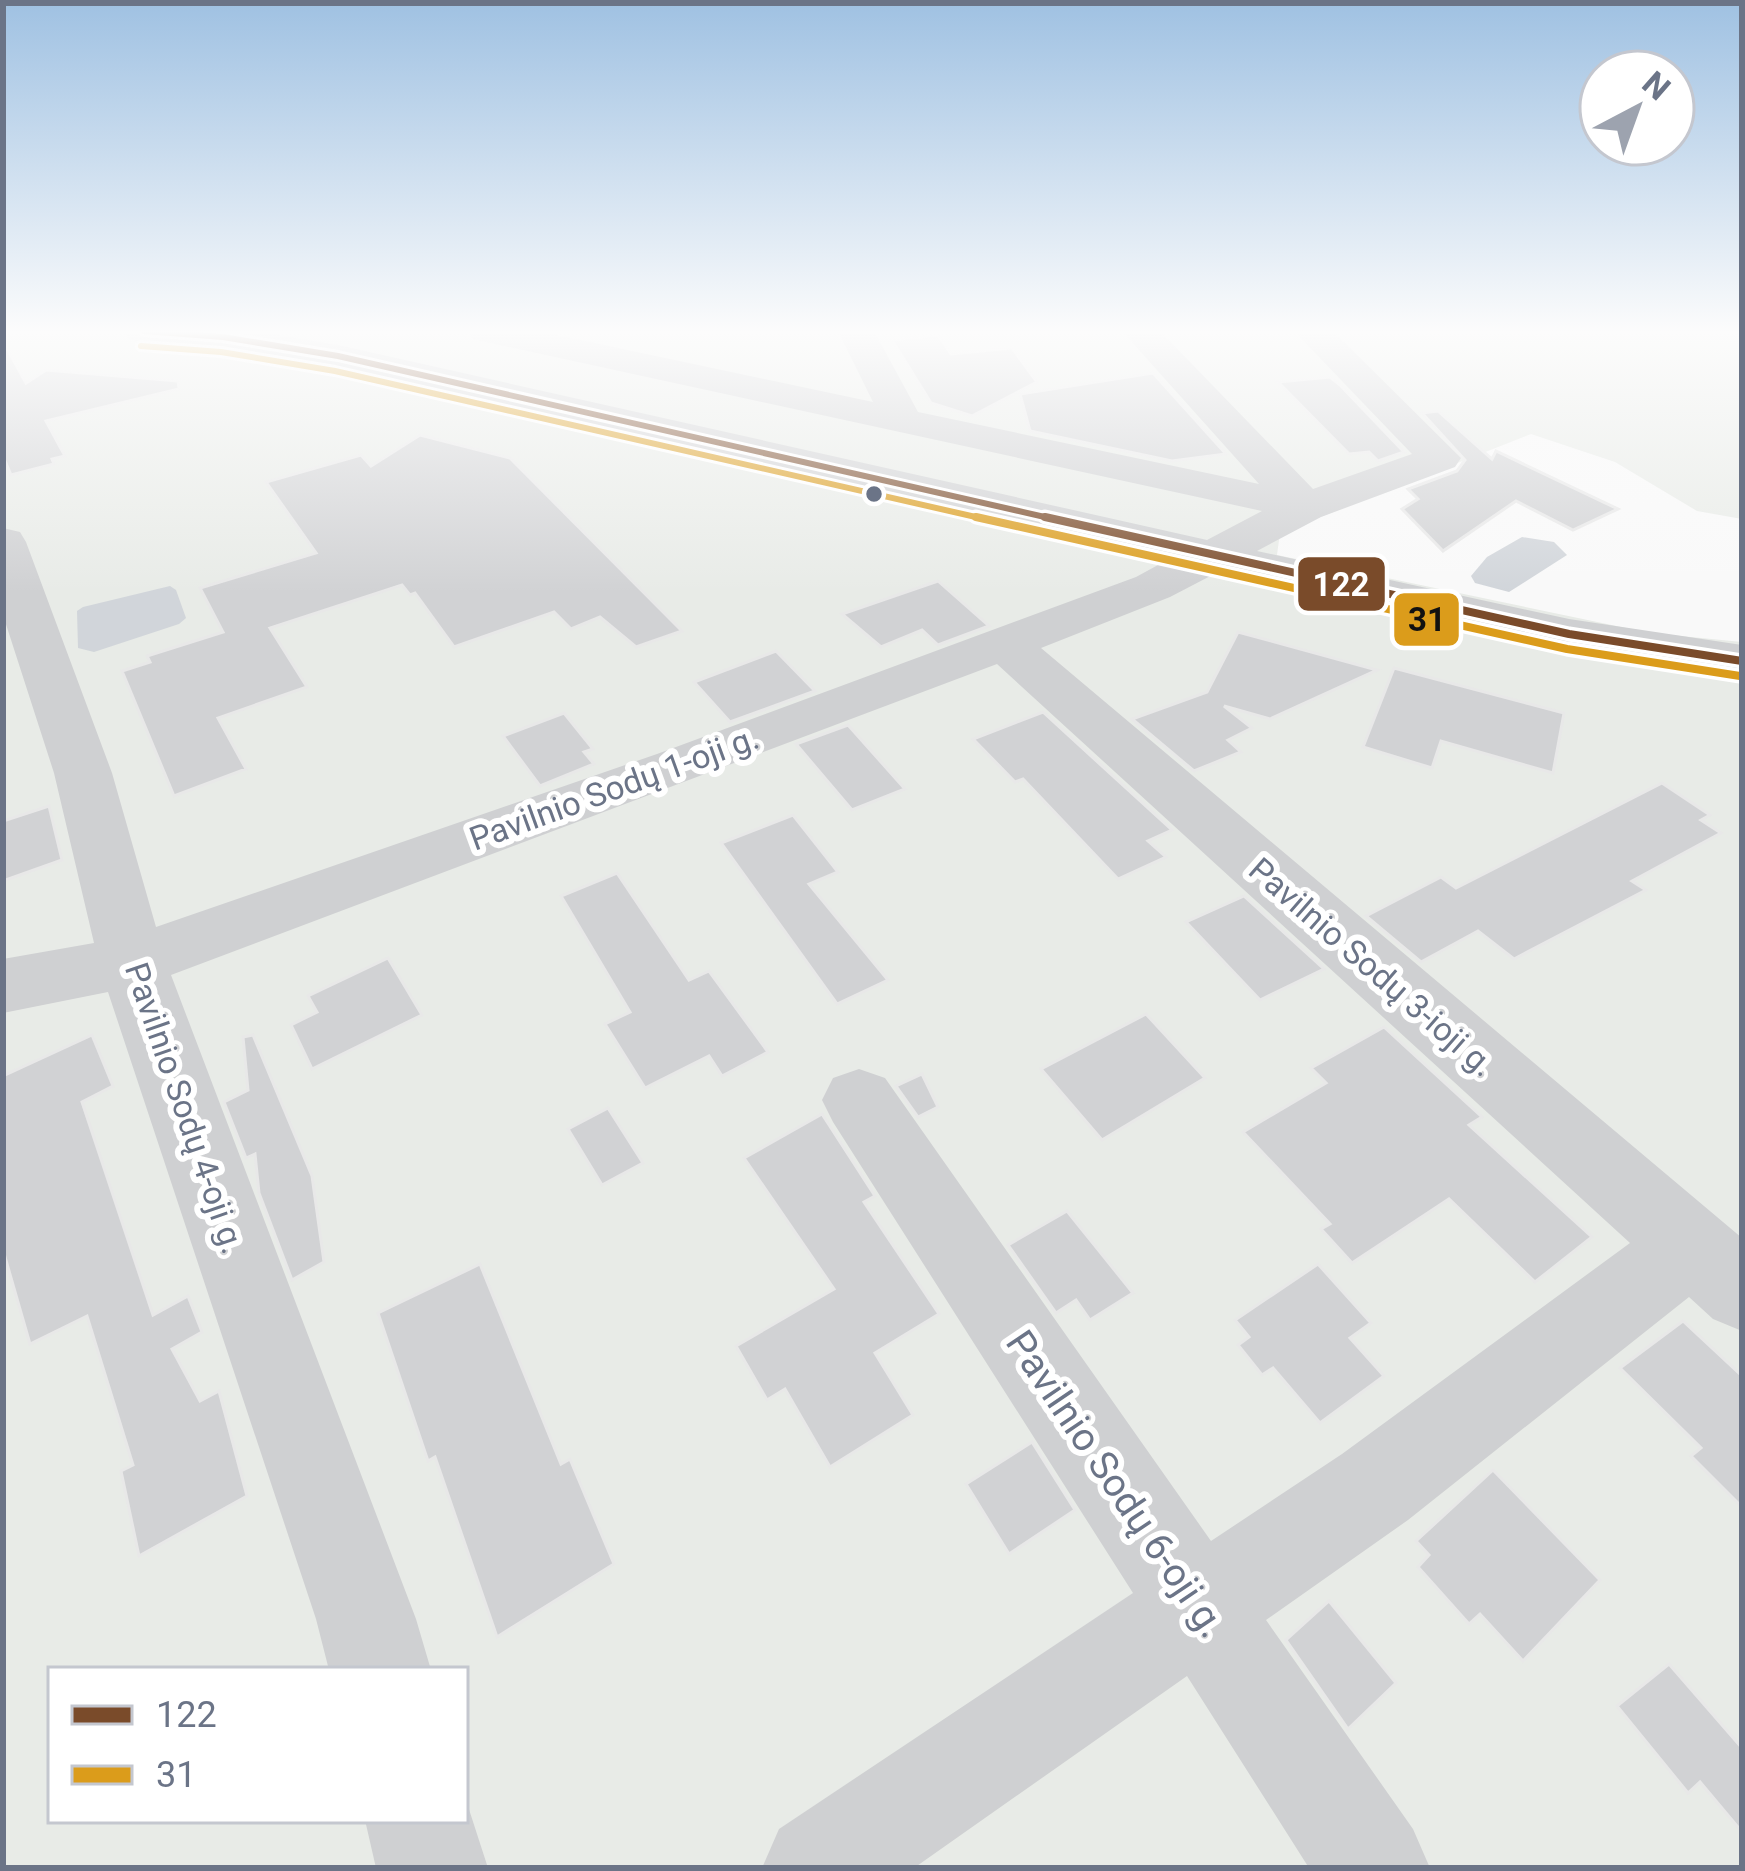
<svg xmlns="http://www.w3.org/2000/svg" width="1745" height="1871" viewBox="0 0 1745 1871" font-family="Roboto,sans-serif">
<rect width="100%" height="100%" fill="#f9f9f9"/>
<path fill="#e8ebe7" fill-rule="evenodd" d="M3,331H1742V519L1697,511L1615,462L1531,434L1280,533L1277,555L1650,633L1742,642V1868H3ZM51,1670H465V1820H51Z"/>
<g fill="#d1d5da">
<path d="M1522,537L1554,542L1567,555L1509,592L1475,583L1471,576L1487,557Z"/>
<path d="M170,586L176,590L186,618L179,624L94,652L78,648L77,611L83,607Z"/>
</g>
<g fill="#d1d2d4" stroke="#e8e8e8" stroke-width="3">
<path d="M938,335L951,354L1012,348L1037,382L972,416L931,403L892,340Z"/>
<path d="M3,341L26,383L46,370L178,381L179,389L46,421L65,456L52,459L54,464L11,475L3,456Z"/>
<path d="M1153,373L1226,454L1172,461L1030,431L1020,394Z"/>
<path d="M1330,377L1340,385L1404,452L1378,461L1369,452L1349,454L1278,382Z"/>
<path d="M1438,411L1492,459L1496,451L1618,509L1573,530L1516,501L1443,551L1402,509L1418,499L1408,489L1457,471L1465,460L1422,413Z"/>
<path d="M420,435L510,458L682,631L636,647L600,617L571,629L554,612L454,647L415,593L410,595L402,585L270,628L307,687L218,718L246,769L174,796L122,671L150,662L147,656L223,632L200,588L316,553L266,482L361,455L371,466Z"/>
<path d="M938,581L989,626L938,645L922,630L881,647L842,614Z"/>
<path d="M1238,632L1377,670L1270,719L1224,706L1252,728L1228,740L1241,752L1194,771L1132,719L1207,692Z"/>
<path d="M776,651L815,691L730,722L694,682Z"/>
<path d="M1394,668L1564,713L1553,773L1441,741L1432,768L1363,747Z"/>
<path d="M1043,712L1172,830L1148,841L1166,857L1118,879L1023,779L1015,782L973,739Z"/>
<path d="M564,713L593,749L584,752L594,764L540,786L503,736Z"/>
<path d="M848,725L905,789L852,810L796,744Z"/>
<path d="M1662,783L1710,815L1701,820L1721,833L1632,881L1646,890L1514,959L1478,931L1421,962L1366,916L1441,877L1456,888Z"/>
<path d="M49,806L62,860L3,881V821Z"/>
<path d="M793,815L838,872L809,884L888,980L837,1004L721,843Z"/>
<path d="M617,873L689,980L709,971L768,1052L722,1076L709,1056L645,1088L605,1024L630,1012L561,896Z"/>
<path d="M1244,896L1324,969L1260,1000L1186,922Z"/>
<path d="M388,958L422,1015L312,1069L291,1025L317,1012L308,996Z"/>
<path d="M1146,1014L1205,1078L1102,1140L1041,1069Z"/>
<path d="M1384,1027L1482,1117L1469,1125L1592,1237L1535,1282L1449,1199L1352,1263L1321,1229L1330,1224L1243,1132L1326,1083L1311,1068Z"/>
<path d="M92,1035L113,1086L82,1102L153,1315L188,1296L202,1332L172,1349L200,1401L219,1391L247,1496L139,1556L121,1471L133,1465L87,1316L30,1344L3,1250V1076Z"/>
<path d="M253,1035L312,1176L324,1262L292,1280L259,1193L255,1154L246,1158L224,1102L248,1090L243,1037Z"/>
<path d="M922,1074L938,1107L918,1117L896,1086Z"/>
<path d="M608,1108L643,1163L602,1185L568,1129Z"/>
<path d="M822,1114L875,1196L864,1202L939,1314L875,1353L913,1415L830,1467L785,1389L767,1400L736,1346L834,1289L744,1158Z"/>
<path d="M1067,1211L1133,1293L1090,1320L1076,1300L1056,1313L1008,1245Z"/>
<path d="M480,1264L561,1464L570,1459L614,1564L497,1637L435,1457L428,1461L378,1313Z"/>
<path d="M1318,1264L1371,1323L1350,1338L1384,1376L1320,1423L1273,1368L1262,1375L1238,1345L1249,1337L1235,1320Z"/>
<path d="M1683,1321L1742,1376V1507L1691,1456L1701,1448L1620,1368Z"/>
<path d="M1032,1442L1075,1510L1009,1554L966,1484Z"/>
<path d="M1493,1470L1600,1580L1523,1661L1480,1614L1469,1624L1418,1567L1429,1555L1416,1541Z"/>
<path d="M1329,1601L1396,1683L1348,1729L1286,1640Z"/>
<path d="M1669,1664L1742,1748V1832L1700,1782L1688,1793L1617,1706Z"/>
</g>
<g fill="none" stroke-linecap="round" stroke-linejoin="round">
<g fill="#cfd0d2" fill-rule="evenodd">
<path d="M124,331H255L338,345L1207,540L1262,511L486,342L473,339L468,331H538L873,402L838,331H874L918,412L1259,484L1122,331H1160L1313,489L1412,454L1294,331H1333L1461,458L1455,467L1321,517L1257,551L1569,619L1742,645V677L1569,649L1220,571L1170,597L1041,648L1742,1238V1331L1713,1319L1689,1297L1408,1520L1266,1620L1413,1829L1430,1868H1309L1187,1676L914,1868H762L779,1829L1133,1593L833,1122L822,1100L833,1078L859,1069L885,1078L1211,1541L1342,1454L1630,1243L997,664L171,975L416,1619L431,1670H329L316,1619L108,992L3,1013V959L94,943L54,773L3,615V528L20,532L26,542L112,773L156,927L657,754L1136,577L1169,559L338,367L223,348L142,342L129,339Z"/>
<path d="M465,1797L488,1868H376L365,1820H465Z"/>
</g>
<defs>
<path id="bus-1-far1" d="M144,331L223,337L338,356L1058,520"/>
<path id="bus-1" d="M1045,517L1569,634L1742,661"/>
<path id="bus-2-far1" d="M141,346L221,352L335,371L989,520"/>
<path id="bus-2" d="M976,517L1567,649L1740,676"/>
</defs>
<use href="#bus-1-far1" stroke="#fff" stroke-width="12"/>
<use href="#bus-1" stroke="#fff" stroke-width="15"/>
<use href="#bus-2-far1" stroke="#fff" stroke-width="12"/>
<use href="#bus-2" stroke="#fff" stroke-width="15"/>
<use href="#bus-1-far1" stroke="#7a4b2a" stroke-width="6"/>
<use href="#bus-1" stroke="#7a4b2a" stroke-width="8"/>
<use href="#bus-2-far1" stroke="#db9c1b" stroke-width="6"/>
<use href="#bus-2" stroke="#db9c1b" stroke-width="8"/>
</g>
<linearGradient id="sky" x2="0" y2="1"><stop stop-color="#9fc1e2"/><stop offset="0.56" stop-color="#fcfcfc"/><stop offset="1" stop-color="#fcfcfc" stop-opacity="0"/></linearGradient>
<rect width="1745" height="593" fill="url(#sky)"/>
<circle fill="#6b7487" stroke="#fff" stroke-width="4.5" cx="874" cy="494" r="10"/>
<g text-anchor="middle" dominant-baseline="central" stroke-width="12" stroke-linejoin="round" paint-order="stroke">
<g font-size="33" fill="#6b7487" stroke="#fff">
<text transform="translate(614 788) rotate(-20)">Pavilnio Sodų 1-oji g.</text>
<text transform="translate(1372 967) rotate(41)">Pavilnio Sodų 3-ioji g.</text>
<text transform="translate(185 1108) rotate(71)">Pavilnio Sodų 4-oji g.</text>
</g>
<g font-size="39" fill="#6b7487" stroke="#fff">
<text transform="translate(1116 1484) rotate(56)">Pavilnio Sodų 6-oji g.</text>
</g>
</g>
<g stroke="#fff" stroke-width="4.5">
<rect x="1296" y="555" width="91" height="58" rx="12" fill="#7a4b2a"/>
<rect x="1392" y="591" width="69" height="57" rx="12" fill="#db9c1b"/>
</g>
<g font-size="33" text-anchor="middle" font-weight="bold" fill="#fff">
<text x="1341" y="596">122</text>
</g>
<g font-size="33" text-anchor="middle" font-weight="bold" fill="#111">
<text x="1427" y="631">31</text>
</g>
<rect width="1745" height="1871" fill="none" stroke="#6b7487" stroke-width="12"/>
<rect x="48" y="1667" width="420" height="156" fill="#ffffff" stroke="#c4c7cf" stroke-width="3"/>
<rect x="72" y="1706" width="60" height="18" fill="#7a4b2a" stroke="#c4c7cf" stroke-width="3"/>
<text x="156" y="1727" font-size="36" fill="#6b7487">122</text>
<rect x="72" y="1766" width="60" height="18" fill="#db9c1b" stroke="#c4c7cf" stroke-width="3"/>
<text x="156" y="1787" font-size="36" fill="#6b7487">31</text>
<g transform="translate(1637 108) rotate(41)"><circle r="57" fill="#ffffff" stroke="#c4c7cf" stroke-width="3"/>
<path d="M0-9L21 45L0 30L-21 45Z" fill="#9da3af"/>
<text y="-18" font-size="33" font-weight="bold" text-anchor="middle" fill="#6b7487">N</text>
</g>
</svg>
